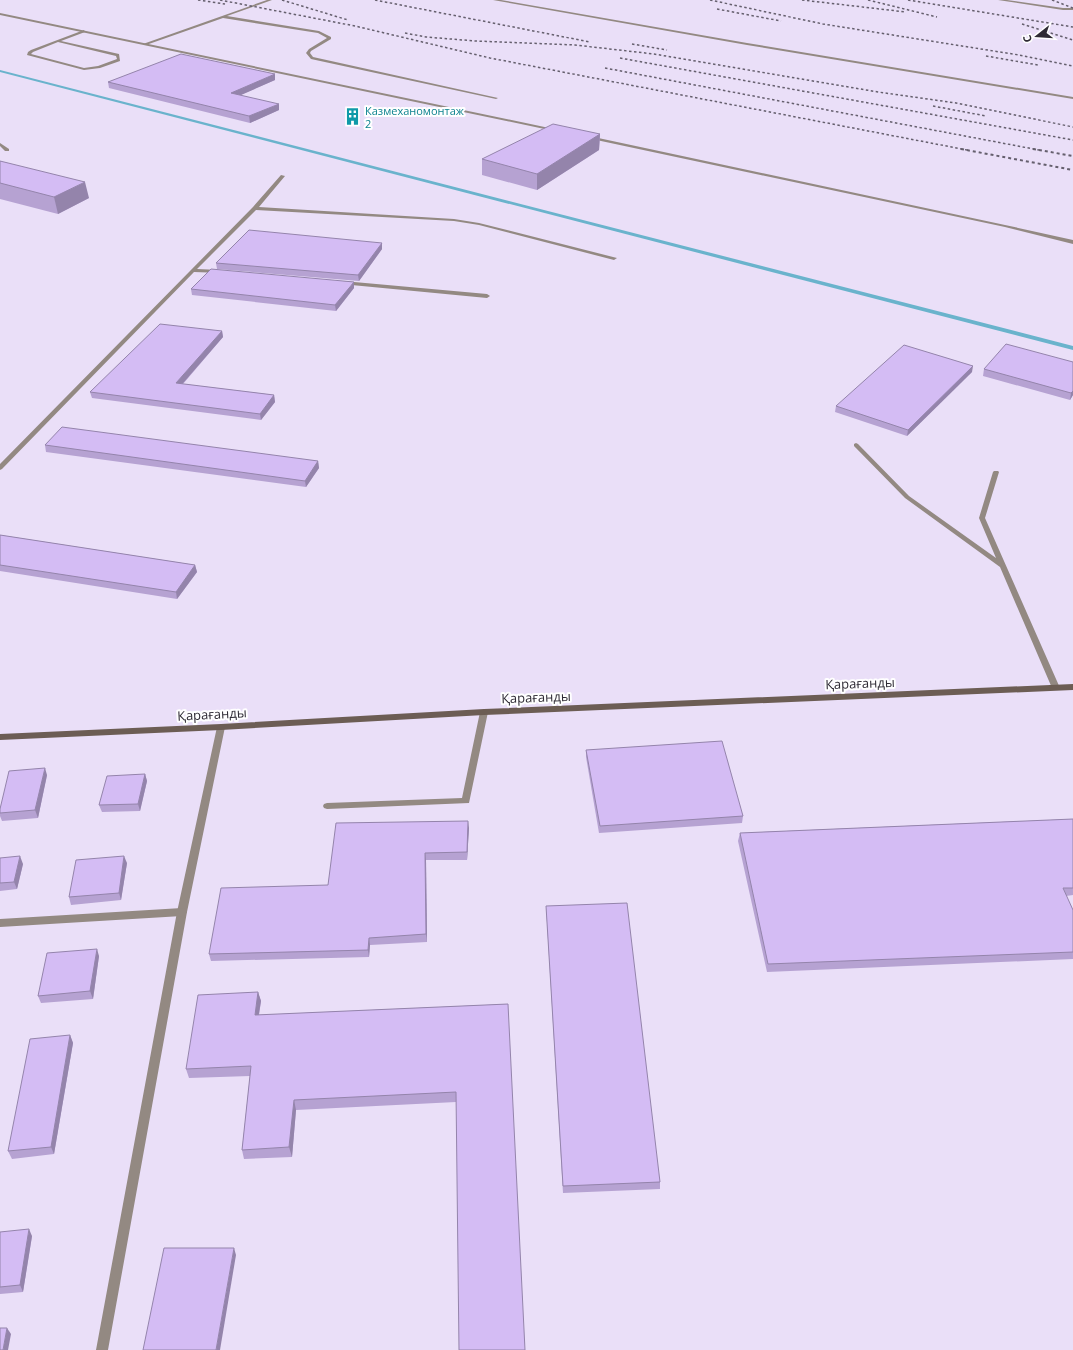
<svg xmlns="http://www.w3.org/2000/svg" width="1073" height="1350" viewBox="0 0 1073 1350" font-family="'Open Sans',sans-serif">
<rect width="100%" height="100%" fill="#eadff8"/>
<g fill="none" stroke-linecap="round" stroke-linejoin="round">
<path fill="#6ab3cc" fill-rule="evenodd" d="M0,70L1073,346V350L0,72Z"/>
<g fill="#938982" fill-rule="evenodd">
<path d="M267,0H272L227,16L319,31L331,37V39L311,51L310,53L313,57L498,98L496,99L311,59L306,53L309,49L327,38L318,33L223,18L146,45L143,44Z"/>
<path d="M998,0H1007L1063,8H1073V10H1063Z"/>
<path d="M84,30L85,32L61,41L119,54L120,61L100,68L84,70L27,55L28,52L31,50ZM58,42L116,56L117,59L98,66L84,68L31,54L33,52Z"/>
<path d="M281,175L285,176L259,207L454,219L479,223L617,258L614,260L479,225L454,221L256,210L197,269L220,270L222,271V273L194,272L2,469L0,470V464L253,207Z"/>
<path d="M343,281L487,294L490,296L487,298L341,284V282Z"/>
<path d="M856,443L858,444L909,496L996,558L979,518L993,472L994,471H998L999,472L985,518L1060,688L1059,690H1053L1052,688L1000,567L905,498L854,446V444Z"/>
<path d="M484,709L488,712L469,803L327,809L324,808L323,806L324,804L327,803L462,798L480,712Z"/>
<path d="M221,724L225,727L187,912L108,1350H96L177,912L217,727Z"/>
</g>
<g fill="#938982" fill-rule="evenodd">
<path d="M493,0H501L747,43L1073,97V99L747,45Z"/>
<path d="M0,13L554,129L556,130L554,131L0,15Z"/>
<path d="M589,136L1005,225L1073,240V244L1005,227L587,138V136Z"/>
<path d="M0,143L9,149V151H5L0,146Z"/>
<path d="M182,908L185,909L187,912L185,915L182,916L0,927V919Z"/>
</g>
<path fill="#6c5d54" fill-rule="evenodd" d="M1073,684V690L484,715L221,730L0,740V734L221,724L484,709Z"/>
<g stroke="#655f6d" stroke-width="1.5" stroke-dasharray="2.5 2.5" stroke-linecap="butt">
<path d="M198,0L225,4"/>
<path d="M220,0L355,26L490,58L967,150"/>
<path d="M282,0L348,20"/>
<path d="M375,0L590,42"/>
<path d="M710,0L823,24L1019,55L1073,66"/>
<path d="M802,0L906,12"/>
<path d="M868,0L937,17"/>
<path d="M908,0L1073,27"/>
<path d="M1052,0L1073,8"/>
<path d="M717,9L781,21"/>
<path d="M1022,24L1073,40"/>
<path d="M405,33L426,37L476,41L575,45L654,54L878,92L956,103L1073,127"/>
<path d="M632,44L667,50"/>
<path d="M986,56L1038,65"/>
<path d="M620,58L1073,140"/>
<path d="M605,68L1039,150"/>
<path d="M933,106L986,116"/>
</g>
<g stroke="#655f6d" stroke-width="2" stroke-dasharray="3 3" stroke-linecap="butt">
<path d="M961,149L1073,170"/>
<path d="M1033,149L1073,156"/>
</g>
</g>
<g fill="#b6a2d2">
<path d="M275,80L240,95L279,110L250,123L109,88L108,82Z"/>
<path d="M600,134L599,150L537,190L482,175V159Z"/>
<path d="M0,161L89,198L58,214L0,199Z"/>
<path d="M382,243V249L359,281L217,269L216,263Z"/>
<path d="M354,288L336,311L192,295L191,289Z"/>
<path d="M222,331L223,337L183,384L274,395L275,402L261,420L92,398L90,392Z"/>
<path d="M1073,362V395L1070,400L983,376L984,369Z"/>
<path d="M972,372L907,436L835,412L836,406Z"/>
<path d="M45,445L318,461L319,468L306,487L46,452Z"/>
<path d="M0,535L195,565L197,572L177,599L0,571Z"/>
<path d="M586,750L743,816L742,823L599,833L586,757Z"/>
<path d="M145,774L147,781L140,811L102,812L99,805Z"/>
<path d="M47,775L38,818L2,821L0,816V809Z"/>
<path d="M1073,819V895L1066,896L1073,910V959L767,972L738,841L740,833Z"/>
<path d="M469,828L467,860H426L427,942L370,945L369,957L211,961L209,954L328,885Z"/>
<path d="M0,858L23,864L17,889L0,891Z"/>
<path d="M127,863L121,900L71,905L69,897Z"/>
<path d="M546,906L660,1182V1189L563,1193Z"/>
<path d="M99,956L93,999L41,1003L38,996Z"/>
<path d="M258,992L261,1001L259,1015L508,1004L456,1102L296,1110L292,1157L244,1159L242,1150L250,1076L189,1078L186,1069Z"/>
<path d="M70,1035L73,1043L54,1154L12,1159L8,1151Z"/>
<path d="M0,1232L32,1236L23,1292L0,1294Z"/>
</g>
<g fill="#9484ab">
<path d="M275,74V80L232,99L231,93Z"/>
<path d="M279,104V110L250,123L249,116Z"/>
<path d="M600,134L599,150L537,190V174Z"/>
<path d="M85,182L89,198L58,214L54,197Z"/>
<path d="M382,243V249L359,281L358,275Z"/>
<path d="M354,282V288L336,311L335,305Z"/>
<path d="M222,331L223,337L177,390L176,383Z"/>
<path d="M973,366L972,372L907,436L908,430Z"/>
<path d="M1073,391V395L1070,400L1071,393Z"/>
<path d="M274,395L275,402L261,420L260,414Z"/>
<path d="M318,461L319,468L306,487L305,481Z"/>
<path d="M195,565L197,572L177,599L176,592Z"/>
<path d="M45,768L47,775L38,818L35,810Z"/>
<path d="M145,774L147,781L140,811L138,804Z"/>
<path d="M468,821L469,828L467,860V852Z"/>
<path d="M425,853L426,860L427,942L426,934Z"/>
<path d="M20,856L23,864L17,889L14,882Z"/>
<path d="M124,856L127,863L121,900L119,893Z"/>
<path d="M369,938L370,945L369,957L368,950Z"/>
<path d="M97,949L99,956L93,999L90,991Z"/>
<path d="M258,992L261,1001L257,1025L255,1015Z"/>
<path d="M70,1035L73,1043L54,1154L51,1147Z"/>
<path d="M294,1100L296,1110L292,1157L289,1147Z"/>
<path d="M29,1229L32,1236L23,1292L20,1285Z"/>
<path d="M234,1248L236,1255L220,1350H216Z"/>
<path d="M7,1328L11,1334L8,1350H3Z"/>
</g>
<g fill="#d4bcf4" stroke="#9484ab">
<path d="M181,54L275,74L231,93L279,104L249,116L108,82Z"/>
<path d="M553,124L600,134L537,174L482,159Z"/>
<path d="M0,161L85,182L54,197L0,183Z"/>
<path d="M249,230L382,243L358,275L216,263Z"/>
<path d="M211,269L354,282L335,305L191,289Z"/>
<path d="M160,324L222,331L176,383L274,395L260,414L90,392Z"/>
<path d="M1006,344L1073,362V391L1071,393L984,369Z"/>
<path d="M904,345L973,366L908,430L836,406Z"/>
<path d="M62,427L318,461L305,481L45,445Z"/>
<path d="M0,535L195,565L176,592L0,565Z"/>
<path d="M722,741L743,816L600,826L586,750Z"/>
<path d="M45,768L35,810L0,813V809L9,771Z"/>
<path d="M145,774L138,804L99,805L107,776Z"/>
<path d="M1073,819V888H1063L1073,910V952L768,964L740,833Z"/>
<path d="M468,821L467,852L425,853L426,934L369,938L368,950L209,954L221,888L328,885L336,823Z"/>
<path d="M20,856L14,882L0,883V858Z"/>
<path d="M124,856L119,893L69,897L76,860Z"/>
<path d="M627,903L660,1182L563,1186L546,906Z"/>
<path d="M97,949L90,991L38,996L47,953Z"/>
<path d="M258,992L255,1015L508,1004L525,1350H459L456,1092L294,1100L289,1147L242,1150L251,1066L186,1069L198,995Z"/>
<path d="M70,1035L51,1147L8,1151L30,1039Z"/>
<path d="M29,1229L20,1285L0,1287V1232Z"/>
<path d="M164,1248H234L216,1350H143Z"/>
<path d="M0,1328H7L3,1350H0Z"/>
</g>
<defs>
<symbol id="building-bare" viewBox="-9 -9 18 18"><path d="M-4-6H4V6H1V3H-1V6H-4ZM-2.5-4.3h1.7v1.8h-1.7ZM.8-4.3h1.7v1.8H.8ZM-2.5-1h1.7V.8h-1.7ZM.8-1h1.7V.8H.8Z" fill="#0f9aa8" stroke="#fff" stroke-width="2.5" paint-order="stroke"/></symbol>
</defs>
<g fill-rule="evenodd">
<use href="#building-bare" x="340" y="104" width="25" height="25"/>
</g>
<g text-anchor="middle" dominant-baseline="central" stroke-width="4" stroke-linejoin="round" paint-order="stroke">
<g font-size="11" fill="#0d838f" stroke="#fff" text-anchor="start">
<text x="365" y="110">Казмеханомонтаж<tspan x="365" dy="13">2</tspan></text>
</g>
<g font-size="13" fill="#2e2a34" stroke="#fff">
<text transform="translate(860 683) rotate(-2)">Қарағанды</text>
<text transform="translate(536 697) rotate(-2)">Қарағанды</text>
<text transform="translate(212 714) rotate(-3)">Қарағанды</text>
</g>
</g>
<g transform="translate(1037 36) rotate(253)" stroke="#ffffff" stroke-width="3" paint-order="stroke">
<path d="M0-3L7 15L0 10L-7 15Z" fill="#2e2a34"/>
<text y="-6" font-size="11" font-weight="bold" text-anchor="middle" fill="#2e2a34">С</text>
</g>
</svg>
